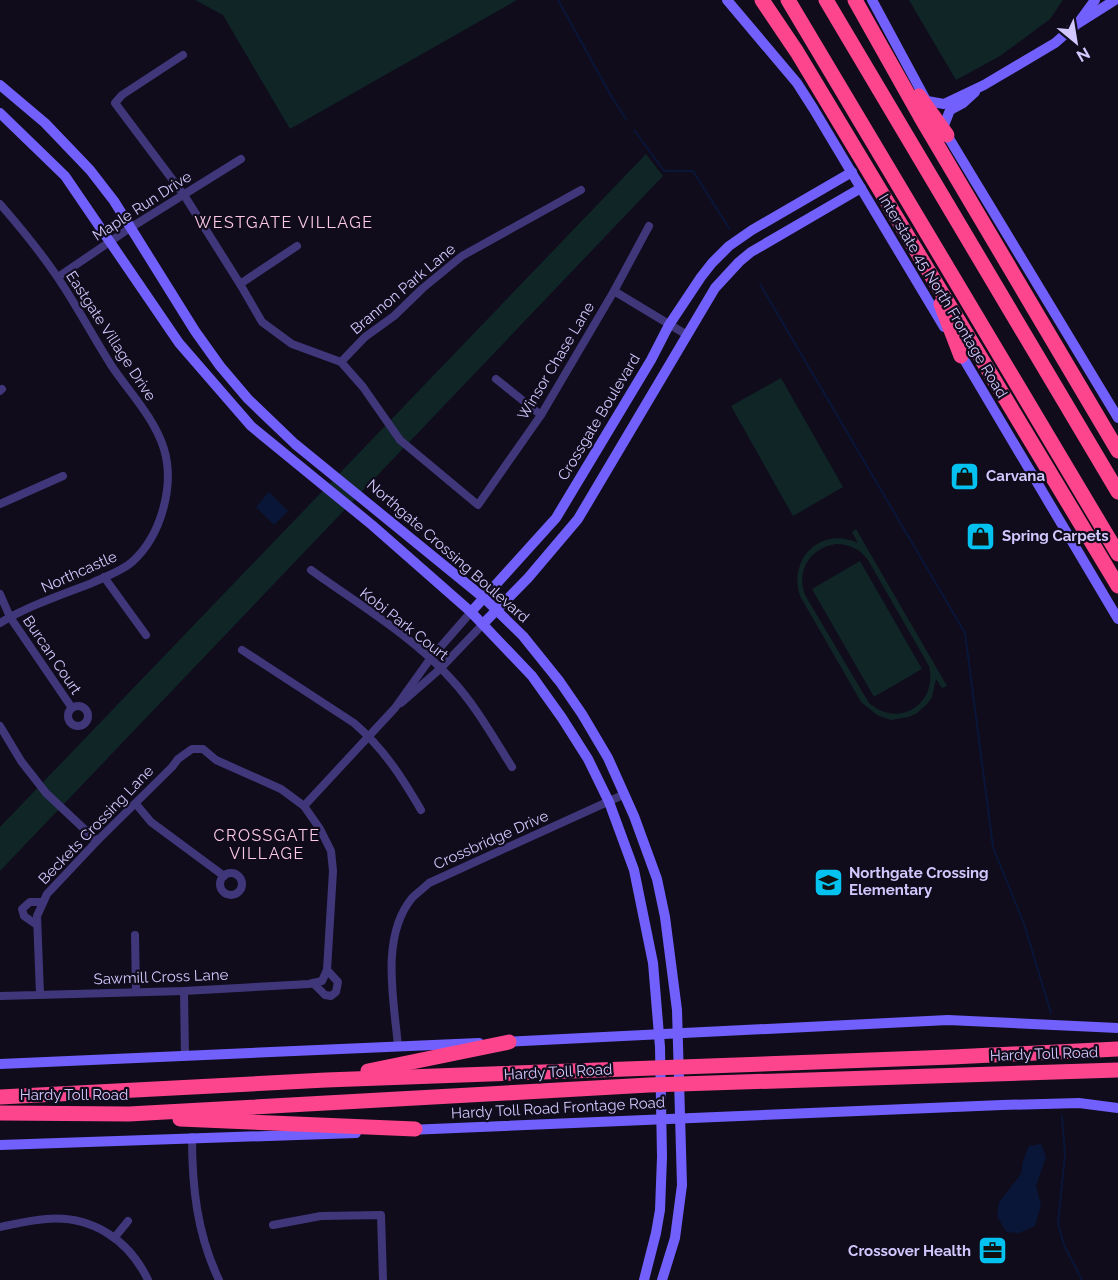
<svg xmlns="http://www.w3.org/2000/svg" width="1118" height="1280" viewBox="0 0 1118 1280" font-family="Raleway,sans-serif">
<rect width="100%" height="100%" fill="#100c1c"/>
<g fill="#0f2526" fill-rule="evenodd">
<path d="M195,0H517L290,129L223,15Z"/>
<path d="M909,0H1063L1050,19L1000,56L956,80Z"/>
<path d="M646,154L663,176L0,871V827Z"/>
<path d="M781,378L843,487L793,516L731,406Z"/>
<path d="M856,529L947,686L942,688L936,679L932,697L927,704L916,714L908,717L891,720L877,715L861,702L800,596C788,558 821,526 858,543L852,532ZM836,544C849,544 860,549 868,560L929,666C938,704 899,729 869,703L805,595C796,570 810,548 836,544Z"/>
<path d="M860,561L922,669L874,697L812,589Z"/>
</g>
<g fill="#091638">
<path d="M269,492L288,511L274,525L256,507Z"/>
<path d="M1041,1144L1046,1157L1036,1186L1041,1205L1035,1226L1019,1233L1006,1232L997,1216L999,1202L1021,1174L1023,1161L1029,1146Z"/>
</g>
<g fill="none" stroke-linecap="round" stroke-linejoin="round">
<g stroke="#091638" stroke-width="2">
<path d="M558,0L610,94L626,119"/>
<path d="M634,130L664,171H693L729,228"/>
<path d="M760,284L965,633L993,847L1024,924L1051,1013"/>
<path d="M1062,1116L1065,1155L1058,1223L1064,1245L1082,1280"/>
</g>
<g stroke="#40377b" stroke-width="8">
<path d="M183,55L122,95L115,103L184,195L240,284L262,322L292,344L341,362L363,387L400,440L478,505L541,415L614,291L649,226"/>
<path d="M0,204C20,227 39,250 56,275C76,304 92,335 111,365C129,392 154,417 164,449C175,486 161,536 132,562C122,571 104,577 92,583C61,595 28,606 0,623"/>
<path d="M58,277L130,228L241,159"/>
<path d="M240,284L297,246"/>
<path d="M614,291L687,335"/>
<path d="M341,362L365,337L394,316L423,288L462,256L581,190"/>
<path d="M496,379L541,415"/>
<path d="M0,391L2,389"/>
<path d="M0,504L63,476"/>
<path d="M311,570C358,604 414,637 452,680C476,706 493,737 512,767"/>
<path d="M104,577L146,635"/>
<path d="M0,594L10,617L72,708"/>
<path d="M242,650L354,723C384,749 401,776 421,810"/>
<path d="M401,703L440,669L483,624"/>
<circle cx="78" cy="716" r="10"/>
<path d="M0,726L21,761L46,793L97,841"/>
<path d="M136,804L151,822L224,876"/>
<path d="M304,806L395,708L430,659L471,612"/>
<circle cx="231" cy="884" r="11"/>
<path d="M37,925L24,916L22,909L30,902H43"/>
<path d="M135,935L136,991"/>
<path d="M313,983L325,995L331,996L336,992L338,982L327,970"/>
<path d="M184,991L185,1056"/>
<path d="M0,996L184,991L309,984L322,981L327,970L333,871L331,851L320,829L304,806L281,789L216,760L203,749H192L178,759L172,767L97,841L47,894L37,916L40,994"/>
<path d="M398,1046C394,1001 380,937 412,898C417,893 424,888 429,883L625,794"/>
<path d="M192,1137C192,1187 197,1234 219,1280"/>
<path d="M273,1225L321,1216L381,1215L383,1280"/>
<path d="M0,1227C15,1224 31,1220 46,1219C92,1215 129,1240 148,1280"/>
<path d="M115,1237L128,1221"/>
</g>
<g stroke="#7260fd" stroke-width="10">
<path d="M727,0L797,83L813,108L944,327"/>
<path d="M872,0L927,102"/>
<path d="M1079,22L1095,0"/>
<path d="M0,85L45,123L90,170L114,201L195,331L220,366L248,399L295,444L484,598L523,636L560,682L582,714L608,758L634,816L657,879L665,917L677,1010L682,1185L675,1238L662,1280"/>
<path d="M927,101L944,104L984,85L1055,43L1077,24L1115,0"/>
<path d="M0,113L65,176L179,343L251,426L372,525L471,612L532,676L562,718L588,759L609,802L634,870L653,963L660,1047L662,1157L660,1210L656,1233L644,1280"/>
<path d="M943,128L950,110L963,103L975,92"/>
<path d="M944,130L1118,418"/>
<path d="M959,351L1118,619"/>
<path d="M471,612L556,518L651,360L669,325L701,277L712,263L729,246L752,230L852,172"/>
<path d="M483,624L528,578L578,519L715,288L739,262L751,252L861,188"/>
<path d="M504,1042L948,1020L1118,1028"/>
<path d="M0,1064L479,1043"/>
<path d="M408,1130L1002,1105L1079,1103L1118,1108"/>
<path d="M0,1145L356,1133"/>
</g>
<g stroke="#fc458c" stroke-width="15">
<path d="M762,0L797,52L1118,586"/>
<path d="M788,0L1118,554"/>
<path d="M826,0L1118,492"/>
<path d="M855,0L923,121L1118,451"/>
<path d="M919,96L947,135"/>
<path d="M941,304L961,356"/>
<path d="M368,1071L509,1042"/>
<path d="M0,1097L326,1080L952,1057L1118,1049"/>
<path d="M0,1113L129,1114L649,1085L1118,1070"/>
<path d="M180,1119L415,1129"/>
</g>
</g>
<defs>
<symbol id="shop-square" viewBox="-11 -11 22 22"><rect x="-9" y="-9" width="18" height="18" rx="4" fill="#03c2ef" stroke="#100c1c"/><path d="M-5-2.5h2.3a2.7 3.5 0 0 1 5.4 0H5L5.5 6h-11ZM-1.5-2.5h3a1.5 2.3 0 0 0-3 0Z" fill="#111"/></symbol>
<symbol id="school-square" viewBox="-11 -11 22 22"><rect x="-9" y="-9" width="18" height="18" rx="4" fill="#03c2ef" stroke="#100c1c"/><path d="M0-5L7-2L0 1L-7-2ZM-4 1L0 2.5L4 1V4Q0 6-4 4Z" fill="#111"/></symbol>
<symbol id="office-square" viewBox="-11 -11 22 22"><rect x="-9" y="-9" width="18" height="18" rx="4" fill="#03c2ef" stroke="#100c1c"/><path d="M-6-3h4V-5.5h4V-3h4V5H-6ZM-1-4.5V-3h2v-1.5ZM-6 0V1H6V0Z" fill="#111"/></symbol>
</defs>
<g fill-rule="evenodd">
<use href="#shop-square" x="948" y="460" width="33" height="33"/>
<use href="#shop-square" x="964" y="520" width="33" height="33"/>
<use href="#school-square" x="812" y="866" width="33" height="33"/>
<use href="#office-square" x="976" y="1234" width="33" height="33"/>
</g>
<g text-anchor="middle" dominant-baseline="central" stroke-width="4.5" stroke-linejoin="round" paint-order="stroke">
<g font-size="15" fill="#d3c8fe" stroke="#100c1c">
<text transform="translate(142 206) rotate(-33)">Maple Run Drive</text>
<text transform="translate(403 289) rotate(-40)">Brannon Park Lane</text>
<text transform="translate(943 296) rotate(59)">Interstate 45 North Frontage Road</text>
<text transform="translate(111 336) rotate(57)">Eastgate Village Drive</text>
<text transform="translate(556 361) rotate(-59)">Winsor Chase Lane</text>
<text transform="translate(599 417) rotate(-59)">Crossgate Boulevard</text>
<text transform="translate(448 551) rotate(41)">Northgate Crossing Boulevard</text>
<text transform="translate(79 572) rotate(-24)">Northcastle</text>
<text transform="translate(404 624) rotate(38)">Kobi Park Court</text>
<text transform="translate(52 655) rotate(56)">Burcan Court</text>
<text transform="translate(96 825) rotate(-46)">Beckets Crossing Lane</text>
<text transform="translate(491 840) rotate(-24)">Crossbridge Drive</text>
<text transform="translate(161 977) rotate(-2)">Sawmill Cross Lane</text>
<text transform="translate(1044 1054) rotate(-2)">Hardy Toll Road</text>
<text transform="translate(558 1072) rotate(-3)">Hardy Toll Road</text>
<text x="74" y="1095">Hardy Toll Road</text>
<text transform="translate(558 1108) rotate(-3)">Hardy Toll Road Frontage Road</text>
</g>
<g font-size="15" font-weight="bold" fill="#d3c8fe" stroke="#100c1c" text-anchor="start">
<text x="986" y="476">Carvana</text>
<text x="1002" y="536">Spring Carpets</text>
<text x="849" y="873">Northgate Crossing<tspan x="849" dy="17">Elementary</tspan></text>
<text x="971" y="1251" text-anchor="end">Crossover Health</text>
</g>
<g font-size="16" letter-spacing="1.5" fill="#fecae6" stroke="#100c1c">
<text x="284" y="222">WESTGATE VILLAGE</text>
<text x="267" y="835">CROSSGATE<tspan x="267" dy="18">VILLAGE</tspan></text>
</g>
</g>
<g transform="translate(1076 42) rotate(150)" stroke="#100c1c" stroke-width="4.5" paint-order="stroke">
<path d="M0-4.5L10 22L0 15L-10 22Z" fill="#d3c8fe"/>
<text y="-9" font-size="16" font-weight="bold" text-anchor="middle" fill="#d3c8fe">N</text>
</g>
</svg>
